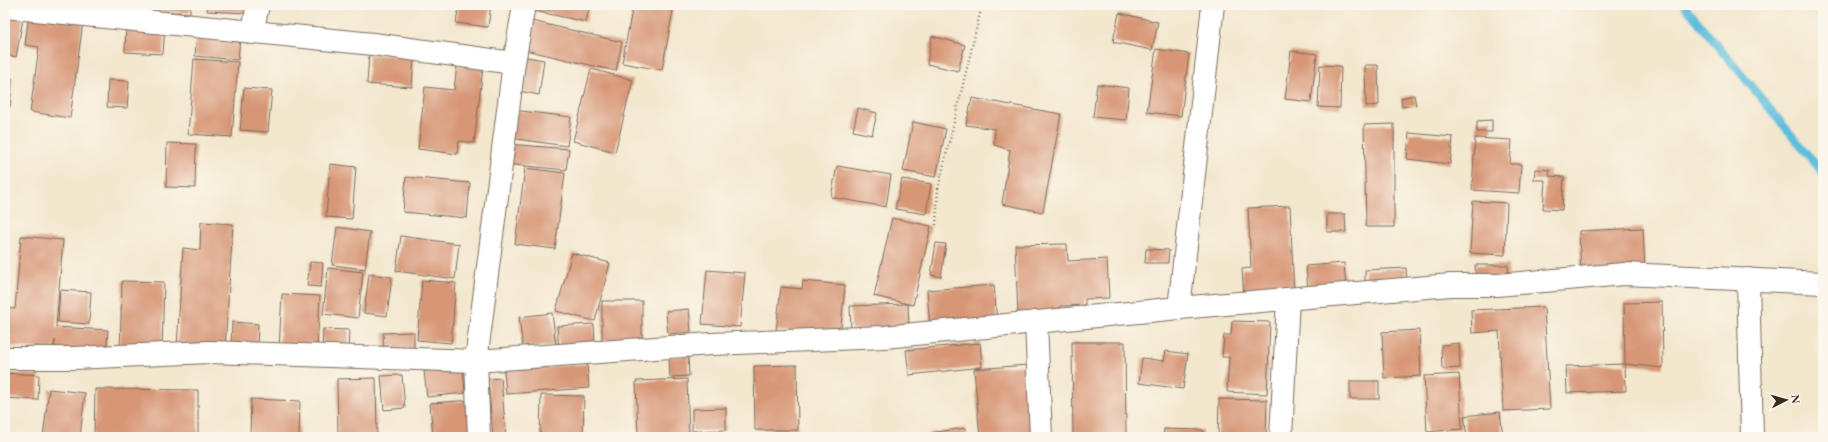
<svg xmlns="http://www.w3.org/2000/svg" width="1828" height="442" viewBox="0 0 1828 442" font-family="'EB Garamond',serif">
<rect width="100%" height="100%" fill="#fbf7ec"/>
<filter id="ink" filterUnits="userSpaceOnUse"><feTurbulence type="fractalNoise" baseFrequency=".025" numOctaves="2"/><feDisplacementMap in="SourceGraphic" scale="8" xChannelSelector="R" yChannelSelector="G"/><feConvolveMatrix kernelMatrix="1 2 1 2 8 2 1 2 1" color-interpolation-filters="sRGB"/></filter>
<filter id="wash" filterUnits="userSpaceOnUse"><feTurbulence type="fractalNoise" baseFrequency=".012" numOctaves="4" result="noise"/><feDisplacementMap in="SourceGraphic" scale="16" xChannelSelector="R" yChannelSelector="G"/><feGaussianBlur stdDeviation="0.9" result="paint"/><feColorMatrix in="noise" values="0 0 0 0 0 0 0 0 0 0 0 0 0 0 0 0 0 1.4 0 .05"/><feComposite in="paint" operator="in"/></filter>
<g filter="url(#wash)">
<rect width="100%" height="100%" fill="#f3e7ce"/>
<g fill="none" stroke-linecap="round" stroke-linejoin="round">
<path stroke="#5dbedb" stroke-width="8" d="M1684,5L1823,173"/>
</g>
<g id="blocks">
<g fill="#d79676">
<path d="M158,5H190V13L158,11Z"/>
<path d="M208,5H246V13L207,11Z"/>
<path d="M459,5H491L488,27L456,23Z"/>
<path d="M536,5H590L586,22L535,11Z"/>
<path d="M633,5H674L662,70L622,63Z"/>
<path d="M1119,13L1158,22L1152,50L1113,42Z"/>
<path d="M29,14L83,22L70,118L30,112L39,47L25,45Z"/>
<path d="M5,16L23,19L16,57L5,55Z"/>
<path d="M532,21L622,42L616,71L525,50Z"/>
<path d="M126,25L165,28L163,54L125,52Z"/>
<path d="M197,33L240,37L238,60L195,56Z"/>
<path d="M932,36L965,45L958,71L927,64Z"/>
<path d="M1156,49L1189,54L1181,116L1147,112Z"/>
<path d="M1291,51L1317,54L1311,102L1285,99Z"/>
<path d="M369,54L414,57L412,87L367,84Z"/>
<path d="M520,56L544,60L539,95L514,90Z"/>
<path d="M194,59L238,62L232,137L188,134Z"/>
<path d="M457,65L483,68L474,143L459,141L457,154L418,149L425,87L454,90Z"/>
<path d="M1320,65L1341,66L1340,108L1318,107Z"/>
<path d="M1365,65H1378L1379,105L1366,106Z"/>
<path d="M591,69L633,80L615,152L573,141Z"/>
<path d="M5,77L12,78L10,107H5Z"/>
<path d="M108,80L129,81L127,108L107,107Z"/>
<path d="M1097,84L1129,88L1126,120L1093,117Z"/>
<path d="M244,88L272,90L268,132L240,130Z"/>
<path d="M1414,95L1416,105L1402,107L1401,98Z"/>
<path d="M972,98L1061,114L1043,212L1002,204L1010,150L994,145L995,129L966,125Z"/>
<path d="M858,108L877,113L872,135L853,131Z"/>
<path d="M513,110L571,117L567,146L509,138Z"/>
<path d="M1492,120V132H1477V121Z"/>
<path d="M913,122L946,129L936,177L903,171Z"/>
<path d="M1394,124V227H1366L1364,125Z"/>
<path d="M1409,133L1453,137L1450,164L1407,159Z"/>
<path d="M1475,138L1512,140L1510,164H1521L1519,193L1472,190Z"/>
<path d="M167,143L196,144L195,188L166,187Z"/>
<path d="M508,144L569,149L566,170L506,164Z"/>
<path d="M330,164L356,167L352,219L326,217Z"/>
<path d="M837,166L891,175L886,207L831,197Z"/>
<path d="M525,168L565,173L555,249L515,244Z"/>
<path d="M1535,169L1550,170L1549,176L1564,177L1562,210L1543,209L1545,180H1534Z"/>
<path d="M406,177L470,183L467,218L403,212Z"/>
<path d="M902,179L931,184L926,214L895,209Z"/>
<path d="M1473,201L1507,203L1505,255L1470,253Z"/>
<path d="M1290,206L1294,294L1244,296L1242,269L1251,268L1248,208Z"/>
<path d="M1327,214H1345L1346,232H1327Z"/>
<path d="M892,218L931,226L913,305L874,296Z"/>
<path d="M201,222L233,224L225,349L177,346L183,248L200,250Z"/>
<path d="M337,227L370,232L365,269L332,265Z"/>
<path d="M1643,228L1645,270L1581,273L1579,231Z"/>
<path d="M21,236L63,240L56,327L108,330L106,355L54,352L55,340L53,350L5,346V308L15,309Z"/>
<path d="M401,236L459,244L455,279L396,271Z"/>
<path d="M936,243L946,244L941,277L931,275Z"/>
<path d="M1067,244L1068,261L1107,259L1109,298L1085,299V305L1060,306V312L1018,314L1015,245Z"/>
<path d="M1146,249L1169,250L1168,263H1145Z"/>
<path d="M572,253L610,263L595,321L556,311Z"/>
<path d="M310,262L323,263L321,287L307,286Z"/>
<path d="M1344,263L1346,289L1308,292L1306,266Z"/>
<path d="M1475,265H1508L1509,279L1476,280Z"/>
<path d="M328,268L363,272L358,318L323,314Z"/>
<path d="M1406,268L1407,286L1365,287V270Z"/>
<path d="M707,270L745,273L740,327L702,324Z"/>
<path d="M369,274L392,277L387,316L364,313Z"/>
<path d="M422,280L456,283L451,343L417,340Z"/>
<path d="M122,281L164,282L162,352L120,351Z"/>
<path d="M803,281L845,285L840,337L776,331L781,287L802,289Z"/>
<path d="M994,285L997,322L930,327L927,290Z"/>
<path d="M60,290L91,292L89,324L58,322Z"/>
<path d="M282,294L320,296L317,351L279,349Z"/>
<rect x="602" y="301" width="40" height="40"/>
<path d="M1662,302L1663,368L1625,364L1624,303Z"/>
<path d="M908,304L909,328L851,330L850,306Z"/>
<path d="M1544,307L1550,409L1503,411L1499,331L1472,333L1471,310Z"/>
<path d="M689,309L691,332L668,334L666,311Z"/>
<path d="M552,313L556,345L523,349L519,317Z"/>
<path d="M1232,321L1270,322L1267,394L1227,392L1229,357H1222L1224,335H1231Z"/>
<path d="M232,322L258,324L257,350L231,349Z"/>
<path d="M594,324L595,347L559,349L557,326Z"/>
<path d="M323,329L349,330L348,353L322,352Z"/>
<path d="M1419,330L1421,376L1384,378L1382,332Z"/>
<path d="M414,332V353L384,354L383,333Z"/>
<path d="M1072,342H1125L1126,435L1073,436Z"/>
<path d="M980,343L982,367L909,375L906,350Z"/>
<path d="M1459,343L1460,368L1442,369L1441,345Z"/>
<path d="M1166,351L1188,354L1183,389L1139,383L1142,358L1164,361Z"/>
<path d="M688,356L689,376L670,377L669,357Z"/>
<path d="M587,364L589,388L506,394L504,370Z"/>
<path d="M1625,364L1626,391L1567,393L1566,366Z"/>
<path d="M797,365L798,430H755L754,366Z"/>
<path d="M1028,365L1033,437H980L974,369Z"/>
<path d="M463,367L465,393L427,397L424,371Z"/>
<path d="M5,373L39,375L38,400L5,398Z"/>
<path d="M1459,374L1462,429L1427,432L1424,376Z"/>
<path d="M402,375L405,408L384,410L381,376Z"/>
<path d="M376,378L377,437H338L337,379Z"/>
<path d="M501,378L506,437H493L488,379Z"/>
<path d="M687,379L689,437H638L636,381Z"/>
<rect x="1350" y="381" width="29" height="18"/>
<path d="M49,389L85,393L80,437H43Z"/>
<path d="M95,389L198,390V437H94Z"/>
<path d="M541,395L584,396L583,437H540Z"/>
<path d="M251,399L300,401L299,437H250Z"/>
<path d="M1219,399L1267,400L1266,437H1218Z"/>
<path d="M473,400L476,437H433L430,403Z"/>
<path d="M726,408V430L692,431V409Z"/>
<path d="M1500,412L1503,437H1467L1464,416Z"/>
<path d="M966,428L967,437H930V433Z"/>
<path d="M1164,429L1203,430V437H1163Z"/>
</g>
</g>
</g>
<g filter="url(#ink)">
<use href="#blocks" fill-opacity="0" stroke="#7b6c5c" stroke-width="1"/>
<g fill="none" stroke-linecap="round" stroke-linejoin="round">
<defs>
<g id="minor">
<path d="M5,7L373,44L514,63"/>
<path d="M252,33L258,5"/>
<path d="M1748,279L1752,437"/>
<path d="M1179,308L1213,5"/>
<path d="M1036,322L1041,437"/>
<path d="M5,358H74L209,352L476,361L711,344L884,337L1179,308L1451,285H1497L1624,274L1823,283"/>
<path d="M479,437L476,361L514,63L524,5"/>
<path d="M1281,437L1288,299"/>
</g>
</defs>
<use href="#minor" stroke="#7b6c5c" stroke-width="24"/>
<path stroke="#7b6c5c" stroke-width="2.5" stroke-dasharray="1 3" stroke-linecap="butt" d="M936,225L938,189L982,5"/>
<use href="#minor" stroke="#fff" stroke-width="22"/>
</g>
</g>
<rect width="1828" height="442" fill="none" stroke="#fbf7ec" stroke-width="20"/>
<g transform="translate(1786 400) rotate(84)" stroke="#fbf7ec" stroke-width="3" paint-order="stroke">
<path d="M0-3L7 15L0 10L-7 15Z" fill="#3b2a1e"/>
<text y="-6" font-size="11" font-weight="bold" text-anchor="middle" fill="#3b2a1e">N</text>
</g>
</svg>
